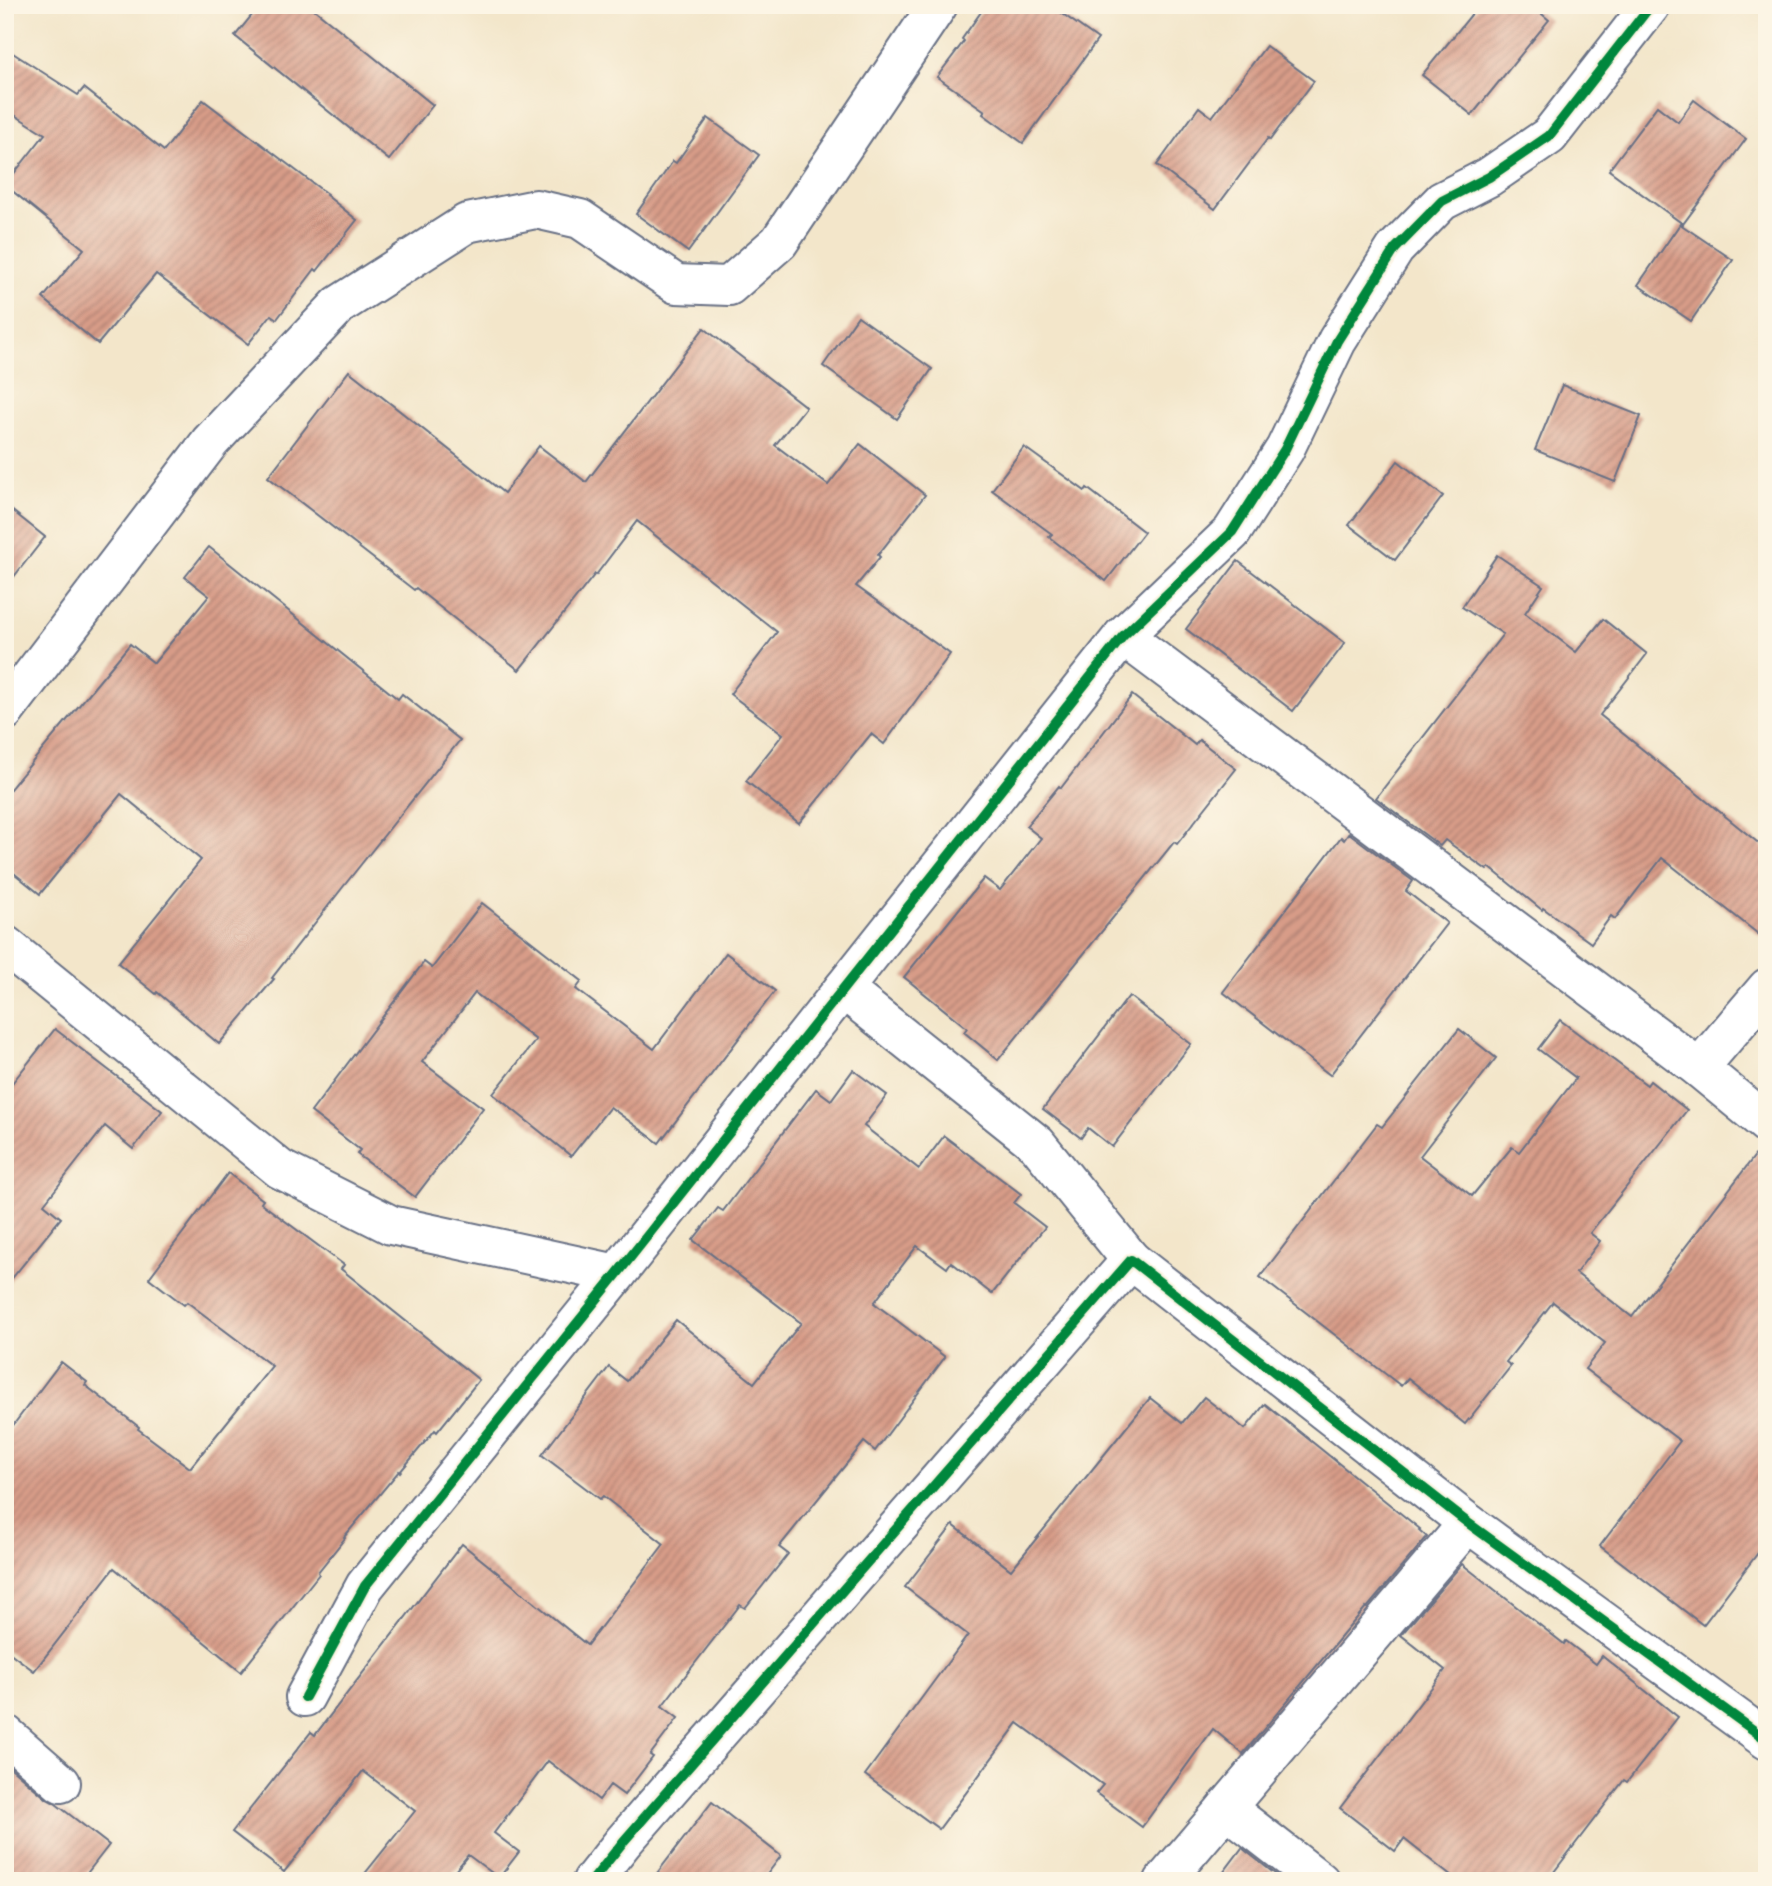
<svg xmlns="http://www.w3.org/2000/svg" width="1772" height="1886" viewBox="0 0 1772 1886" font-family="'Libre Bodoni',serif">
<defs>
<pattern id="building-hatch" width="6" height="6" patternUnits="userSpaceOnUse" patternTransform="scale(1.75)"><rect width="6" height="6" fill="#d89c88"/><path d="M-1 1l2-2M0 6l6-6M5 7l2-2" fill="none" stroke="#ae8072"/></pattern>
</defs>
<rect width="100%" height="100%" fill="#fcf5e5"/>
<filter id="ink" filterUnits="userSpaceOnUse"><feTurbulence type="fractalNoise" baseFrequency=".0143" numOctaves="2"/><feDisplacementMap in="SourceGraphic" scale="14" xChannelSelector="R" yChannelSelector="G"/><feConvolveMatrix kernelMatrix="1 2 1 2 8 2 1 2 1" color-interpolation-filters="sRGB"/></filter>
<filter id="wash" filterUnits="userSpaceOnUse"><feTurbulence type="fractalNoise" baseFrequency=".00686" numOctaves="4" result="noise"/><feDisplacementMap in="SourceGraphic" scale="28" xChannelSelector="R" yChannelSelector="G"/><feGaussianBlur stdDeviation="1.57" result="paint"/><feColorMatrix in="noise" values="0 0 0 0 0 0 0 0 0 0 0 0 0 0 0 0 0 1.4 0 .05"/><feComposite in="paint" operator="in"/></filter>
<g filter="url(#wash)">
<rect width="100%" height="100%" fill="#f3e6ca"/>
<g id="blocks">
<g fill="url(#building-hatch)">
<path d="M260,5H309L433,105L389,160L235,36Z"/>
<path d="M986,5H1050L1098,39L1023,143L983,114L985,111L937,77L964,41L962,39Z"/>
<path d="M1479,5H1531L1549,20L1472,115L1422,75Z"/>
<path d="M1266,46L1314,81L1270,140L1268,138L1215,209L1157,165L1199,107L1212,117Z"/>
<path d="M5,48L78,95L84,88L164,151L203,100L327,194L326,195L357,220L317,271L315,269L277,319L271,315L248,344L156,274L98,344L43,298L84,249L5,185L45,134L5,109Z"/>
<path d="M1694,100L1746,139L1683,224L1609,170L1657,106L1678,122Z"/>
<path d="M708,118L759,155L688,252L636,214L673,161L676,163Z"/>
<path d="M1680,224L1733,260L1691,321L1638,285Z"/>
<path d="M858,316L932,369L897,419L823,366Z"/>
<path d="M704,328L806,407L775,445L828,485L860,444L925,495L878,555L880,557L856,586L950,654L884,744L871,734L799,823L746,781L783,734L730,694L777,632L637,521L596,575L595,574L519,670L416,588L414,590L268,477L349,371L504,493L539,446L586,482Z"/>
<path d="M1562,385L1641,416L1615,482L1535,450Z"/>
<path d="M1024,447L1085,491L1087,488L1144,532L1106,581L1049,537L1052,534L992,490Z"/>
<path d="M1398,461L1443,496L1395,560L1349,525Z"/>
<path d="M5,505L45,537L5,588Z"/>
<path d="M209,547L398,699L402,694L460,740L343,887L272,978L274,979L219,1044L157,992L156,994L118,963L201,860L121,794L40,894L5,866V795L130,644L154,663L209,596L185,577Z"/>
<path d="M1497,555L1543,586L1525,613L1576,652L1603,619L1647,654L1600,715L1767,850V941L1662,858L1615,919L1611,916L1591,943L1543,908L1542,910L1489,867L1487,870L1445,840L1440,846L1376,798L1503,634L1462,607Z"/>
<path d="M1238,561L1345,643L1293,711L1186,629Z"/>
<path d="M1132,695L1195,745L1199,740L1236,769L1177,844L1174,842L998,1060L964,1032L967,1028L904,977L984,878L1000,890L1041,838L1026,826L1059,786L1061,788Z"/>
<path d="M1349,833L1413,881L1406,891L1447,923L1330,1075L1223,992L1341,837L1344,840Z"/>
<path d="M482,903L582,981L576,989L654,1049L726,953L775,991L659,1143L610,1107L571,1156L493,1094L536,1040L475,993L422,1062L483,1108L415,1197L357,1154L360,1150L311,1112L424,962L432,968Z"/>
<path d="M1129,996L1191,1044L1112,1147L1088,1128L1081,1138L1043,1109Z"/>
<path d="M1560,1020L1647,1085L1650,1081L1687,1110L1590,1233L1600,1241L1576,1273L1632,1317L1763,1145H1767V1541L1703,1625L1600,1546L1680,1441L1585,1369L1605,1343L1553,1302L1506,1362L1511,1366L1465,1424L1408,1378L1401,1386L1260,1277L1377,1124L1382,1127L1459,1029L1496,1058L1420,1156L1472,1196L1512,1147L1519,1152L1576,1078L1538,1049Z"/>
<path d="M55,1029L162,1111L133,1149L105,1126L44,1204L61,1218L5,1287V1092Z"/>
<path d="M853,1070L887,1095L864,1126L919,1169L944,1136L1021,1194L1014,1203L1045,1227L992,1294L951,1262L947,1268L917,1246L874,1303L945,1357L875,1451L864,1442L779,1547L788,1554L745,1608L740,1605L662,1706L678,1718L650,1755L653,1757L624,1795L610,1785L599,1800L548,1761L494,1833L519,1852L499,1878L468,1855L447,1881H359L415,1811L363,1771L284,1872L232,1832L311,1732L315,1735L462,1544L587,1645L664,1544L603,1496L600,1499L542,1455L609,1367L627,1381L676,1320L754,1383L801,1323L693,1240L718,1208L723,1211L816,1089L831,1100Z"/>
<path d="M228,1173L263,1200L261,1203L344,1265L341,1269L479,1380L437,1432L435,1430L400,1472L399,1471L344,1537L345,1538L318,1572L319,1574L241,1672L114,1568L34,1671L5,1649V1436L61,1362L87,1382L85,1385L139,1427L138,1429L190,1468L272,1366L187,1302L184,1305L149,1278Z"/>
<path d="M1204,1397L1245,1429L1265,1404L1420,1529L1419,1530L1427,1537L1367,1608L1366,1607L1243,1754L1213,1729L1142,1827L1096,1793L1103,1785L1018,1723L939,1829L865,1775L968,1635L905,1587L953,1525L1011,1570L1150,1398L1182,1423Z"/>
<path d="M1462,1564L1564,1644L1566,1641L1596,1664L1602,1656L1678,1717L1627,1782L1624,1780L1547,1881H1457L1404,1839L1395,1851L1340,1808L1445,1670L1401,1635Z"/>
<path d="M5,1763L47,1799L56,1804L109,1845L81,1881H5Z"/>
<path d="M712,1802L781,1856L762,1881H651Z"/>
<path d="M1242,1848L1284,1881H1217Z"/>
</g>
</g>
</g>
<g filter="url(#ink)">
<use href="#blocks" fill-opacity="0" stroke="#676f84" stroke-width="2"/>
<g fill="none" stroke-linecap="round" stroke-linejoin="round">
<defs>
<g id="minor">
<path d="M1123,636L1699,1068L1767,1124"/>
<path d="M5,711L210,442L339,305L467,223L536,209L580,219L676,284L729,286L779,242L938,5"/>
<path d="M5,945L280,1169L391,1225L617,1274"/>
<path d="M843,989L1037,1144L1131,1260"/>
<path d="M1699,1068L1767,988"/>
<path d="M305,1697L365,1586L617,1274L1123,636L1232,532L1285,449L1337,341L1395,249L1442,201L1489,177L1549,136L1651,5"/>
<path d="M5,1734L61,1783"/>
<path d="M1226,1808L1320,1881"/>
<path d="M592,1881L623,1842L1131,1260L1468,1523L1767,1740"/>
<path d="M1164,1881L1468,1523"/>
</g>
</defs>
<use href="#minor" stroke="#676f84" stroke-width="42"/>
<use href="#minor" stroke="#fff" stroke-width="38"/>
<defs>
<g id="cycleway">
<path d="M305,1697L365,1586L617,1274L1123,636L1232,532L1285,449L1337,341L1395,249L1442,201L1489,177L1549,136L1651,5"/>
<path d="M592,1881L623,1842L1131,1260L1468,1523L1767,1740"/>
</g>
</defs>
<use href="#cycleway" stroke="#fcf5e5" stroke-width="15"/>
<use href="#cycleway" stroke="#00873e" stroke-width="10"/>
</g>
</g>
<rect width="1772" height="1886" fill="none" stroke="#fcf5e5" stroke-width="28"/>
</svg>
